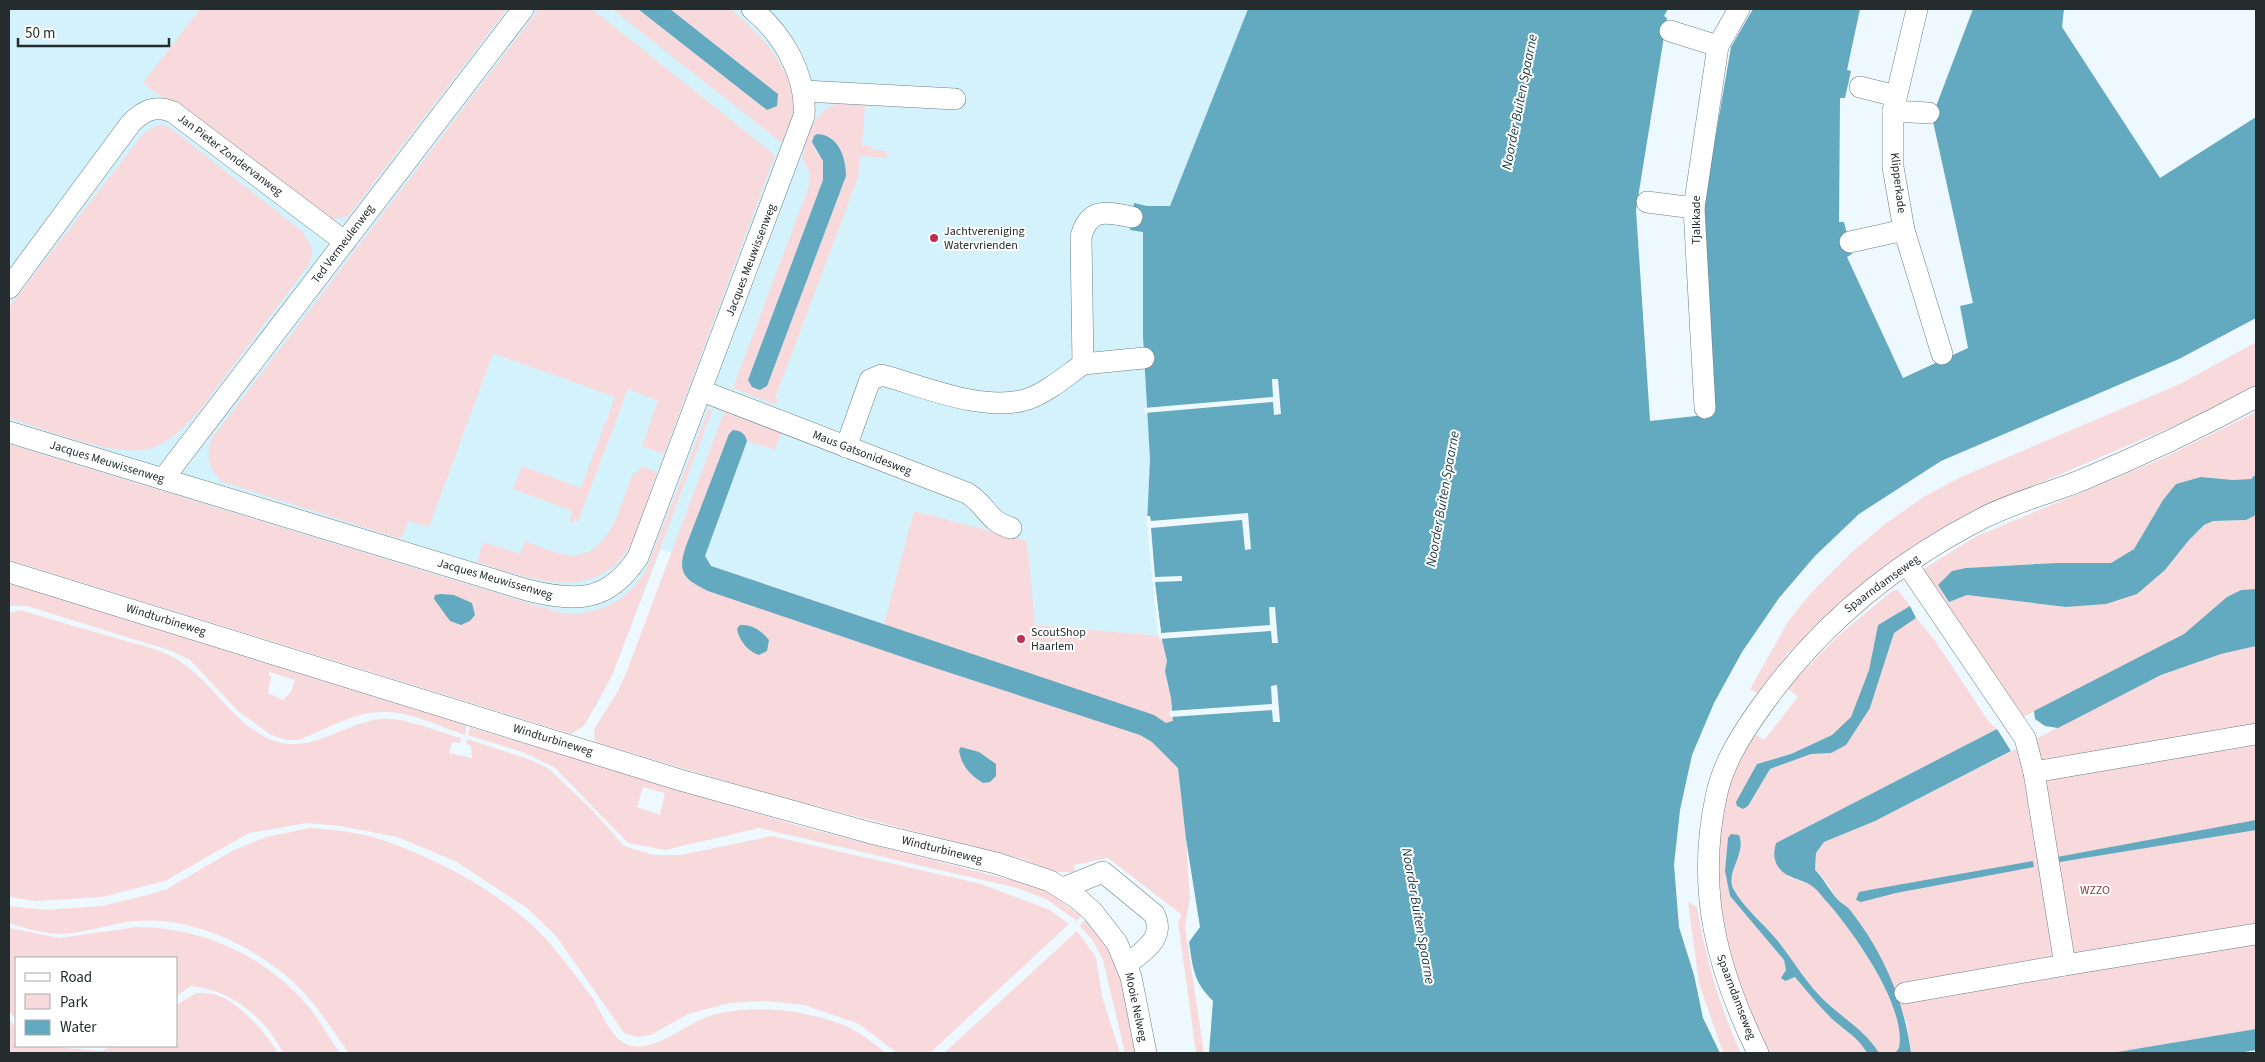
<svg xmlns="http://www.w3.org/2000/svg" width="2265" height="1062" viewBox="0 0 2265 1062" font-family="'Source Sans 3',sans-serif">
<rect width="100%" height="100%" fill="#edf9fe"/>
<path fill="#d3f2fc" d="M9,9H1248L1170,206L1143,232V337L1150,459L1147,524L1158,636L1034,625L1027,541L884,624L661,549L613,673L595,708L9,537Z"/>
<g fill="#f9dadc" fill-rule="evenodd">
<path d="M200,9H507L348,216L330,220L143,83Z"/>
<path d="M539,9H592L775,155L664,454L642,446L658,401L628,389L578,521L569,522L573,511L513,489L522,466L581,488L615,397L493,353L429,527L408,521L401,539L223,482C209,471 205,455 212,438Z"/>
<path d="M612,9H638L767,110L778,94L670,9H731C759,33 796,70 793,110C792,121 786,133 782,143Z"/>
<path d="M841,103L865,105L862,145L871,146V150L887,151V158L860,156L858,176L843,218L775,398L780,400L773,404L733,388L809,186L810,173L802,158C807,136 815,107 841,103ZM813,147L846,176L767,386L760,390L752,387L748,380L823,180V161Z"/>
<path d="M157,125H165L174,131L303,232L312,249L310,263L200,410C186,425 169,444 148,449C112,457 44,429 9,418V307L143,134Z"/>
<path d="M2256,342V386L2202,414L1981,508L1855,590L1787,654L1758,693L1750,689L1789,620L1812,592L1852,552L1885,524L1925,496L1961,477L2182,383Z"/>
<path d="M709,408L712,411L613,673L588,719L584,726L571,734L9,560V444L558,612C597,618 626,602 646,570Z"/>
<path d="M724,412L782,432L775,450L747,441L705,556L711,566L884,624L914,511L1027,541L1035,625L1161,636L1167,661L1165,671L1171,698L1186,839L1190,899L1185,927L1204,1053H1196L1178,922L1182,915L1108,858L1074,865L1075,872H1055L1022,859L758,791L595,742L594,729L617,693L627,671Z"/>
<path d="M2256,412V474L2251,479L2233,480L2201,477L2163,500L2134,549L2111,563H2057L1966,568L1938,585L1949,602L1967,595L2066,607L2165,570L2189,540L2204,525L2213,521L2246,520L2256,515V589L2241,590L2227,597L2184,634L2161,648L2019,719L1922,570L1975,537L2161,459Z"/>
<path d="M641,466L657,472C648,496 642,524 629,547C594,605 527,578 477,562L483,542L520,554L525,541C537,545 549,551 561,554C609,565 620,505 633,473H637Z"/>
<path d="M9,583L467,725L465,735C438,726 407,710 379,712C352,713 323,731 298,740H287L271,735L238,711L190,660L172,651L27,606H9ZM270,672L295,680L291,692L283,700L268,693L271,676H268Z"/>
<path d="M1898,590L1910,606L1878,625L1869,670L1851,717L1832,735L1791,754L1757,764L1748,806L1770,769L1811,754L1831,753L1870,708L1894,633L1916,618L1934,639L1989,722L1997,729L1776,843L1788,877C1795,879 1806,882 1813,886C1818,890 1823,898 1828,903C1854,933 1907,1007 1899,1048L1895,1053H1879C1864,1028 1838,1016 1819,995C1803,978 1791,957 1777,940C1764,923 1744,908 1734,890C1724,873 1747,854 1739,835L1728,838L1725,871L1730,896L1784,960L1786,970L1782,979L1785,981L1795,976C1807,991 1818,1005 1831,1018C1844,1030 1858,1037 1867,1053H1769C1732,984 1716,919 1720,841C1721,828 1720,815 1722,802C1727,779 1743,755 1755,734L1764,740L1798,697L1787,688L1837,637L1892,591Z"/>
<path d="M21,610C52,620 84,629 116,638C135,644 156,648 173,657C213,679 234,729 278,742C313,752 346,723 380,719C402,716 439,732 461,738L460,743L452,742L449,753L472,758L471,746L466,744L467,739L531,760L549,769L593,811L624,846L653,855H681L772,836L981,884L1050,910L1069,924L930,1053H897L859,1024L804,1005L766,1001L729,1003L688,1014L651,1035L637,1037L624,1033L556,936L527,908L455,861L397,837L340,826L307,823L249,833L165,881L102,897L36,901L9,897V613Z"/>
<path d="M2256,646V1029L2111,1053H1911L1907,1022L1838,900L1825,880L1815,870L1816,853L1824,842L1875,821L2161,675L2221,654Z"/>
<path d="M470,727L803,827L1023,883L1050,893L1081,916L1077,921L1046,899L1017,888L759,828L665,850L628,843L554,767L522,752L468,735ZM643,787L665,793L660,815L637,807Z"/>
<path d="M310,828C335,830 361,832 385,841C447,862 522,904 562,958C572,971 582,984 592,997C601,1012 609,1034 624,1043C650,1058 688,1021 715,1014C757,1004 809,1010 848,1027C861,1033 875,1044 886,1053H349C331,1029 315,1001 292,981C252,945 191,916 136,921C111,923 86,933 61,934C45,934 24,928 9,923V906L45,910L102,906L147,895L167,889L232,851L266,837Z"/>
<path d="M1688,902L1697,907C1706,959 1719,1006 1741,1053H1723L1699,983Z"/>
<path d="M1085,920L1110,948L1120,975L1136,1053H1125L1103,960L1093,941L1080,926Z"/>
<path d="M136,927C202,927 264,955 308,1006C320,1020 329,1038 340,1053H283C265,1017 230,989 190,986L176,997V958H16V1019L9,1012V928L60,938Z"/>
<path d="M1077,931L1096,957L1102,996L1120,1053H944Z"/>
<path d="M196,993C203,993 210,993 216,995C237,1000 268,1035 278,1053H9V1020L16,1027V1046H46L100,1051L114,1046H176V1005Z"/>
</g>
<g fill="#63a9bf">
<path d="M638,9H670L778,94L777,106L767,110Z"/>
<path d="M1248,9H1668L1664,16L1667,18L1636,210L1650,421L1714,414L1703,209L1731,47L1753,9H1860L1847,70L1851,71L1845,98H1840L1839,222H1844L1852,254L1847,257L1903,378L1968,348L1960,306L1973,303L1932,117L1973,9H2064L2062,27L2160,178L2256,117V318L2179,359L1941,461L1859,514L1815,556L1779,598L1742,652L1714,703L1692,755L1680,810L1674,865L1679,927L1694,975L1703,1018L1720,1053H1209L1213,1001C1193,981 1193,968 1189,942L1200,927L1186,839L1178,768L1152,742L1140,735L926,665L708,591C683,579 677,572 686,546L729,434L733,430C741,431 745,433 747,441L705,556L711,566L1154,715L1166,723L1173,721L1171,698L1165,671L1167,661L1162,640L1147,524L1150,459L1143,337V232L1130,230L1134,203L1147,206H1170Z"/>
<path d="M817,134C839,135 846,158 846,176L767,386L760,390L752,387L748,380L823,180V161L812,142L814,136Z"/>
<path d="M2256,474V515L2246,520L2213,521L2204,525L2189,540L2165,570L2137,594L2106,604L2066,607L1967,595L1949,602L1938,585L1952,571L1966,568L2057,563H2111L2134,549L2163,500L2176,484L2201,477L2233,480L2251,479Z"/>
<path d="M2256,589V646L2221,654L2161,675L2058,728L2045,726L2035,719L2034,711L2184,634L2227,597L2241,590Z"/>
<path d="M441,594L454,595L472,603L475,615L470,621L461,625L450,621L434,599L435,595Z"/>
<path d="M1910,606L1916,618L1894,633L1870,708L1846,745L1831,753L1811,754L1770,769L1748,806L1743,809L1737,806L1736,802L1757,764L1791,754L1832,735L1851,717L1869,670L1878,625Z"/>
<path d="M740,625C752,624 762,631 769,640L767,651L759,655C747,651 739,640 737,629Z"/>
<path d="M1997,729L2011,751L1875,821L1824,842L1816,853L1815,870C1824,879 1829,890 1838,900C1842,904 1847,906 1850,910C1883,952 1904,1000 1911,1053H1895L1899,1048C1907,1007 1854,933 1828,903C1823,898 1818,890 1812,886C1800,878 1785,879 1777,865C1773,857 1774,851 1776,843Z"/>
<path d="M961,747L979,752L996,764V776L990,782L983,783C970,775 961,765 959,750Z"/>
<path d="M2256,820V830L2060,862L2057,860V857Z"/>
<path d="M1731,834L1739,835C1747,854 1724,873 1734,890C1743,907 1764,924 1777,940C1791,957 1803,978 1819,995C1838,1016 1864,1028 1879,1053H1867C1858,1037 1844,1030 1831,1018C1818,1005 1807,991 1795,977L1785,981L1781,978L1786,970L1784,960L1730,896L1725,871L1728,838Z"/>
<path d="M2033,861L2034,867L1896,893L1861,902L1856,900L1859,892L1869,890Z"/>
<path d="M2256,1029V1050L2239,1053H2111Z"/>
</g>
<g fill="#edf9fe">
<path d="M1272,379H1278L1281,414L1274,415L1273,402L1145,413L1144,408L1273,397Z"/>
<path d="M1248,513L1251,549L1245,550L1242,520L1151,528L1155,577L1182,576V581L1155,582L1161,633L1270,625L1269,607H1275L1278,643H1272L1271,631L1159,639L1146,516H1150L1151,521Z"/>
<path d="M1277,685L1280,722H1273L1272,710L1170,717L1169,711L1272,704L1271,686Z"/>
</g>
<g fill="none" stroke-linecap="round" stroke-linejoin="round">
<defs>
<g id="minor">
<path d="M1917,9L1893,111V167L1904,230L1942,354"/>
<path d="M1670,31L1718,46"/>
<path d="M1860,87L1896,96"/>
<path d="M804,91L955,99"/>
<path d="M1893,111L1929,113"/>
<path d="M1647,202L1694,208"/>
<path d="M1132,217C1106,212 1089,207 1081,237L1083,364L1144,358"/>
<path d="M1850,242L1904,230"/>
<path d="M9,288L131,123C144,110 155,105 173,112L345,242"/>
<path d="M702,391L967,493C986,504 988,522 1011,528"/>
<path d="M1705,408L1694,208L1718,46L1739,9"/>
<path d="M9,432L527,590C576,602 608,603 638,557L804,116C807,76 783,34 752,9"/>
<path d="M846,447L870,380L882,375C925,387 985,413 1028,399C1048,392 1066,376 1083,364"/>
<path d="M163,479L523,9"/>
<path d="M1907,564L2025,738L2034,772L2065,965L2256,934"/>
<path d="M9,572L680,780L871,833L996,863L1050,881L1077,898L1092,911L1117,943L1131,977L1146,1053"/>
<path d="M2034,772L2256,734"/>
<path d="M1063,888L1103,872L1154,914C1166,938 1144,951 1127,964"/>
<path d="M1905,993L2065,965"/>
<path d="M1758,1053C1717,969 1696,891 1716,797C1723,763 1741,735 1761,707C1819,625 1893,564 1983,518C2014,502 2050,493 2082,480C2142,455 2199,428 2256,397"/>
</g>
</defs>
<use href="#minor" stroke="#6b7f85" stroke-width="22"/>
<use href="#minor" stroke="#fff" stroke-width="21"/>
</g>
<g fill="#c0304e" stroke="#fff" stroke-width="2">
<circle cx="934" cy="238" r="5"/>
<circle cx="1021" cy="639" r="5"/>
</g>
<g text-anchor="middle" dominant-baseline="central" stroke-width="4" stroke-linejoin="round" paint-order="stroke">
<g font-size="12" fill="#242c2e" stroke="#fff">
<text transform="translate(230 155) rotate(37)">Jan Pieter Zondervanweg</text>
<text transform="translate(1898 183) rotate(83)">Klipperkade</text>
<text transform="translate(1696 220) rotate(-90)">Tjalkkade</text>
<text transform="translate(343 244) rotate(-53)">Ted Vermeulenweg</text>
<text transform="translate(751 260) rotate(-69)">Jacques Meuwissenweg</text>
<text transform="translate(862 453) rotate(21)">Maus Gatsonidesweg</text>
<text transform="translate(107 462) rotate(17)">Jacques Meuwissenweg</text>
<text transform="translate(495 579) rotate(16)">Jacques Meuwissenweg</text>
<text transform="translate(1882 584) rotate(-36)">Spaarndamseweg</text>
<text transform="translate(166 620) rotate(17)">Windturbineweg</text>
<text transform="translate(553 740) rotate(17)">Windturbineweg</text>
<text transform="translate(942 850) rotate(14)">Windturbineweg</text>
<text transform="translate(1736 997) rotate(69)">Spaarndamseweg</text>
<text transform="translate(1136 1007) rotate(78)">Mooie Nelweg</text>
</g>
<g font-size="12" fill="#242c2e" stroke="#fff" text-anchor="start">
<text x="944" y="231">Jachtvereniging<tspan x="944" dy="14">Watervrienden</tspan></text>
<text x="1031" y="632">ScoutShop<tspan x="1031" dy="14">Haarlem</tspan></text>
</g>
<g font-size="12" fill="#893b45" stroke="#fff">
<text x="2095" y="890">WZZO</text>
</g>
<g font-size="14" font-style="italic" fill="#1a3c46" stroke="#fff">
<text transform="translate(1520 102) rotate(-79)">Noorder Buiten Spaarne</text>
<text transform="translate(1443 499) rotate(-80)">Noorder Buiten Spaarne</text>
<text transform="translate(1418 916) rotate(80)">Noorder Buiten Spaarne</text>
</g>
</g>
<rect width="2265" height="1062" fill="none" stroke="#242c2e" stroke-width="20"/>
<rect x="15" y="957" width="162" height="90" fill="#ffffff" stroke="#a7abab"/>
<rect x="25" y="973" width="25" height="8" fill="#ffffff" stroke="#a7abab"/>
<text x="60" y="982" font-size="15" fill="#242c2e">Road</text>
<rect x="25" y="994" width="25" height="15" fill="#f9dadc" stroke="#a7abab"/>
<text x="60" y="1007" font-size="15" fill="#242c2e">Park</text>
<rect x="25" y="1020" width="25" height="15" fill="#63a9bf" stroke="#a7abab"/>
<text x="60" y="1032" font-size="15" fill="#242c2e">Water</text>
<path d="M18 38v8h151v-8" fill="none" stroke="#242c2e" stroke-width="2.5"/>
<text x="25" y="38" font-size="15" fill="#242c2e" stroke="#ffffff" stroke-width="4" paint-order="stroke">50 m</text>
</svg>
